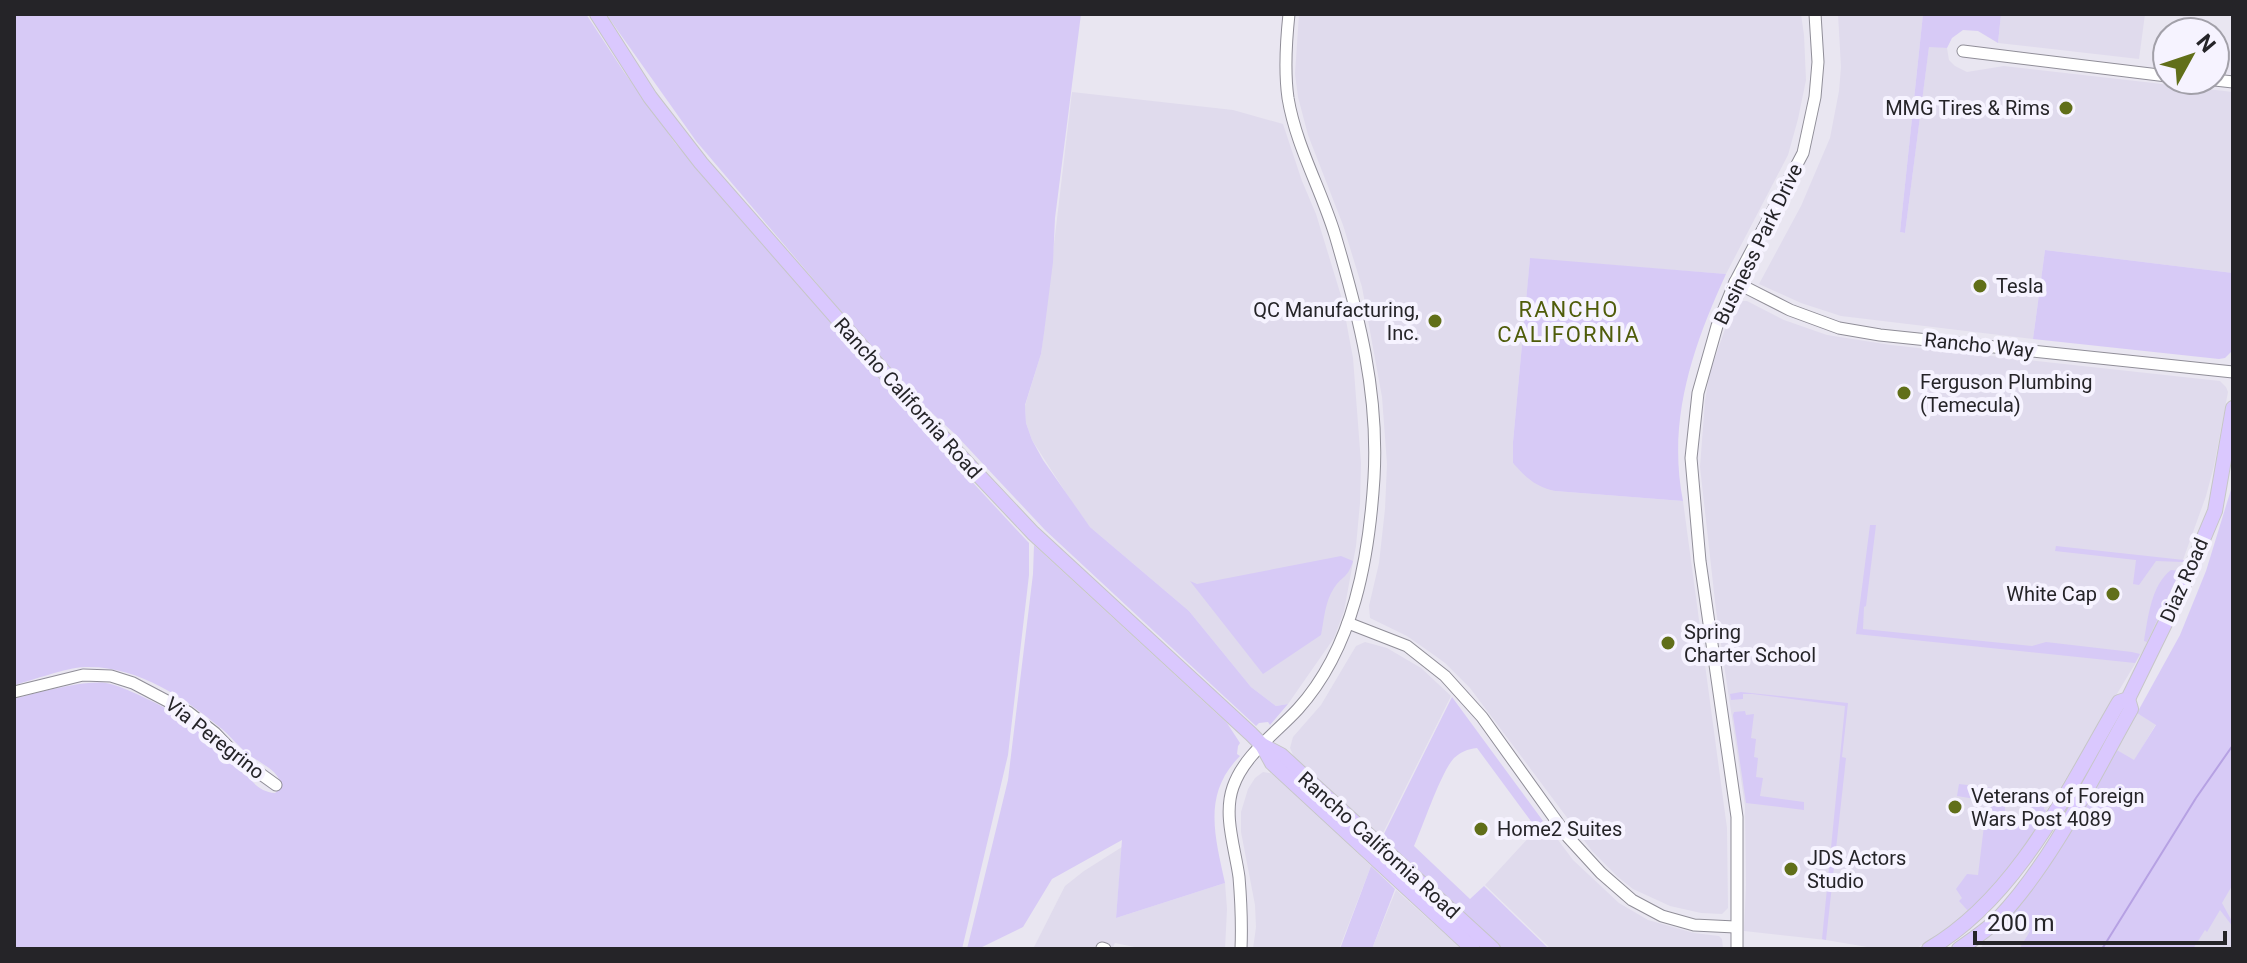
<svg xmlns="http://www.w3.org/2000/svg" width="2247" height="963" viewBox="0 0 2247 963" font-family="Roboto,sans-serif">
<rect width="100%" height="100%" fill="#e9e6f1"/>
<g fill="#e0dbed">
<path d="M1299,14H1801L1804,35L1806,80L1798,119L1788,155L1726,274L1530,259L1513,442V463L1555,491L1683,501L1727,828L1728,908L1722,914L1701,913L1670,906L1633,889L1618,877L1592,851L1470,688L1445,663L1427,650L1407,636L1370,618L1369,606L1379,563L1385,509L1387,464L1382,397L1362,287L1343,225L1308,135L1298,97L1295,74Z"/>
<path d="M1838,14H1923L1900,232L1905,233L1929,46L1947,48L1949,60L1955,66L1967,72L2004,66L2233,92V273L2045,250L2033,339L1841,316L1801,303L1759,284L1801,206L1830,138L1839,91L1841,67Z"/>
<path d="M2001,14H2145L2139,59L1998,43Z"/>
<path d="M1072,92L1233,110L1283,124L1302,181L1316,214L1342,299L1353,358L1361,463L1360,503L1356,546L1344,611L1334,638L1288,704L1276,706L1251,687L1189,611L1090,527L1075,507L1032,440L1026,423L1025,406L1041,354Z"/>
<path d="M1742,301H1747L1784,320L1827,335L1891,345L2220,381L2226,387L2228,392L2214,466L2206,496L2170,596L2144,649L2018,858L1960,919L1916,949H1879L1826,940L1744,931L1746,885L1745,806L1716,610L1700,467L1705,401L1710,372L1731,312L1734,306Z"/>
<path d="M1365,642L1387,648L1421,668L1451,696L1380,839L1294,757L1290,748L1293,737L1321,705L1356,646Z"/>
<path d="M2137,713L2156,724L2134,761L2117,750Z"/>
<path d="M1263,772L1275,774L1371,866L1339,949H1253L1256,927L1255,905L1241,832V812L1248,789L1255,778Z"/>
<path d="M1544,821L1573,860L1619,903L1648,920L1694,933L1719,936L1722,939L1723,949H1551L1485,885Z"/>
<path d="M1122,847L1116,918L1225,883L1227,909L1225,949H1144L1115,943L1112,949H1033L1065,886L1084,871Z"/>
<path d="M2233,881V949H2186Z"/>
<path d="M1396,890L1426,917L1462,949H1372Z"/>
<path d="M2009,914L2030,931L2019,949H1980L1989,935Z"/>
</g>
<g fill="#d7caf6">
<path d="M14,14H586L624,72L675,143L951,459L1029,543V575L1008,755L962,949H14V699C37,693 83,680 106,683C118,685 130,691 141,696C180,714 207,733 237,764C249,776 256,792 275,793L281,788C281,770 260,764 248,754C239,747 231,737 222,729C185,698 136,665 85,667C65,668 34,680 14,685Z"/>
<path d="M606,14H1081L1055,218L1053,262L1044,333L1041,354L1025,405L1026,423L1032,440L1043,460L1090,527L1189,611L1251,687L1276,706L1288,704L1270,725L1268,722L1259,723L1256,726L1045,530L955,434L911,394L696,141Z"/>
<path d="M1923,14H2001L1998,43L1978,31L1963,30L1952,38L1947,48L1929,47L1905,233L1900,232Z"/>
<path d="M2045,250L2233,273L2232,351L2225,358L2219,359L2033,339Z"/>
<path d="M1530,258L1726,274C1693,346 1667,420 1683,501L1555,491C1535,486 1526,478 1513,463V442Z"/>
<path d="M2233,483V884L2222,903L2233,923V927L2220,910L2207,932L2205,930L2193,949H2019L2030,931L2009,914C2055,868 2084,806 2117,750L2134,760L2156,725L2137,713L2180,635L2206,571Z"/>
<path d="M1870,525H1876L1866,606L1864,607L1863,629L2032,646L2046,642L2132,652L2140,654L2135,663L1856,634Z"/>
<path d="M1034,545L1227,723L1240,743L1238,746L1237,754L1240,756C1202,794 1215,836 1225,883L1116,918L1122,840L1052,879L1023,927L978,949H967L1008,780L1033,574Z"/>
<path d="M2056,546L2184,560L2183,562L2156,561L2139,585L2133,584L2136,560L2055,551Z"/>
<path d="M1341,556L1353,561C1348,578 1342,576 1334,588C1325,601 1324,620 1321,635L1263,674L1190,581L1197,584Z"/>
<path d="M2171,570L2180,571L2147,642L2144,641C2148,618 2151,585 2171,570Z"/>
<path d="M1741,692L1848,703L1842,757L1846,758L1826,940L1822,939L1845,706L1752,694H1743V699L1731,700L1730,694Z"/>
<path d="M1452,697L1543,821L1536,828L1477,748C1467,749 1461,752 1454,758C1441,772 1423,826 1414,846L1470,899L1484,886L1549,949H1501L1381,840Z"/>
<path d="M1745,711L1746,715L1754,714L1751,738L1756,739L1754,757L1758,758L1756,777L1763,778L1760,796L1804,802V810L1746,803L1733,715L1734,712Z"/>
<path d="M1959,784L2001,789L2005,791V811L2000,813L2001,821L2024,823L2025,804L2018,803L2015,799L2018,792L2023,790L2045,801L2044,809L2046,811L2018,858L1997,884L1969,912L1959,901L1962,898L1956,889L1967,874L1978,875L1987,801L1957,796Z"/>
<path d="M1371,866L1395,889L1372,949H1340Z"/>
</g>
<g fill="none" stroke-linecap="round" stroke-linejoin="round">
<path stroke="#b6a1e3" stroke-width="2" d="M2102,949L2196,798L2233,745"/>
<defs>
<g id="minor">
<path d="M1963,51L2167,76"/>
<path d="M2215,80L2233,82"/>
<path d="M1735,282L1790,310L1839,328L1880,335L2233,372"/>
<path d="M1348,623L1407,646L1445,676L1482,717L1568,837L1601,873L1632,900L1662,916L1694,925L1735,927"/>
<path d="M14,692L83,675L111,676L133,683L188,712L215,733L240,759L276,785"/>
<path d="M1102,948L1105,949"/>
<path d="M1241,949C1242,925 1241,901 1239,877C1235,848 1223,815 1233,787C1244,755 1276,733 1298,709C1354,647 1369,558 1374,478C1379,393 1359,316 1335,235C1321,189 1296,146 1288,98C1284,70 1286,42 1289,14"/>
<path d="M1737,949V817L1700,561L1691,458L1698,393L1717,326L1735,282L1803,153L1815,97L1818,62L1815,14"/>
</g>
<g id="major">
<path d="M597,14L650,97L701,163L919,412L1033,533L1251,734L1262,745L1281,755L1493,949"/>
<path d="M1262,745L1272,763L1473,949"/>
<path d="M1929,949C2018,897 2068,789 2119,702L2128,699L2183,587L2215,511L2233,408"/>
<path d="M1959,949C1972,940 1987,930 1998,919C2053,861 2092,778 2131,709L2128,699"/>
</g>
</defs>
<use href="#minor" stroke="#908e98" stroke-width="13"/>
<use href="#major" stroke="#c6c6c7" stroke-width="16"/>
<use href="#minor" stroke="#fff" stroke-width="11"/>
<use href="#major" stroke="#dac8fe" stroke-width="14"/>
</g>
<g fill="#616f19" stroke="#f6f3ff" stroke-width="3">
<circle cx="2066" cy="108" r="8"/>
<circle cx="1980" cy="286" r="8"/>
<circle cx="1435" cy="321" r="8"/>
<circle cx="1904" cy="393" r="8"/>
<circle cx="2113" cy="594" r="8"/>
<circle cx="1668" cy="643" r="8"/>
<circle cx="1955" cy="807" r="8"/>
<circle cx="1481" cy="829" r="8"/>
<circle cx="1791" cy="869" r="8"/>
</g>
<g text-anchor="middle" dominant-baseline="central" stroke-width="8" stroke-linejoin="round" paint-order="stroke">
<g font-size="20" fill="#252428" stroke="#f6f3ff" text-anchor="start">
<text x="2050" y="108" text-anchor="end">MMG Tires &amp; Rims</text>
<text x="1996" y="286">Tesla</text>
<text x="1419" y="310" text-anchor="end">QC Manufacturing,<tspan x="1419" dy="23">Inc.</tspan></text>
<text x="1920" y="382">Ferguson Plumbing<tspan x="1920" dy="23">(Temecula)</tspan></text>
<text x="2097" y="594" text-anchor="end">White Cap</text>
<text x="1684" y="632">Spring<tspan x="1684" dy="23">Charter School</tspan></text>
<text x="1971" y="796">Veterans of Foreign<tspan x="1971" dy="23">Wars Post 4089</tspan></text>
<text x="1497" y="829">Home2 Suites</text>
<text x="1807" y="858">JDS Actors<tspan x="1807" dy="23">Studio</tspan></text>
</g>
<g font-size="20" fill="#252428" stroke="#f6f3ff">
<text transform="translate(1758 244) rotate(-64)">Business Park Drive</text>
<text transform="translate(1979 345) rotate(6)">Rancho Way</text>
<text transform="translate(908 398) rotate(48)">Rancho California Road</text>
<text transform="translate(2184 580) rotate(-66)">Diaz Road</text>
<text transform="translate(215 738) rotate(38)">Via Peregrino</text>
<text transform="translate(1379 845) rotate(42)">Rancho California Road</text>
</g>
<g font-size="22" letter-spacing="2" fill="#4f5c0a" stroke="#f6f3ff">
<text x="1569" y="309">RANCHO<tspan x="1569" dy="25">CALIFORNIA</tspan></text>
</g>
</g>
<rect width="2247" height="963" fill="none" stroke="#252428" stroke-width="32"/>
<g transform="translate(2191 56) rotate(50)"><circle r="38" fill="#f6f3ff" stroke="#a2a0a9" stroke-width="2"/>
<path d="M0-6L14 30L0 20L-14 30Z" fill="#616f19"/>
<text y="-12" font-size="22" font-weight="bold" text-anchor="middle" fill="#252428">N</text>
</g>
<path d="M1975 931v12h250v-12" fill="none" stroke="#252428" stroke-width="4"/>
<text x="1987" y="931" font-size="24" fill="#252428" stroke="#f6f3ff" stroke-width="6" paint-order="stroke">200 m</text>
</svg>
